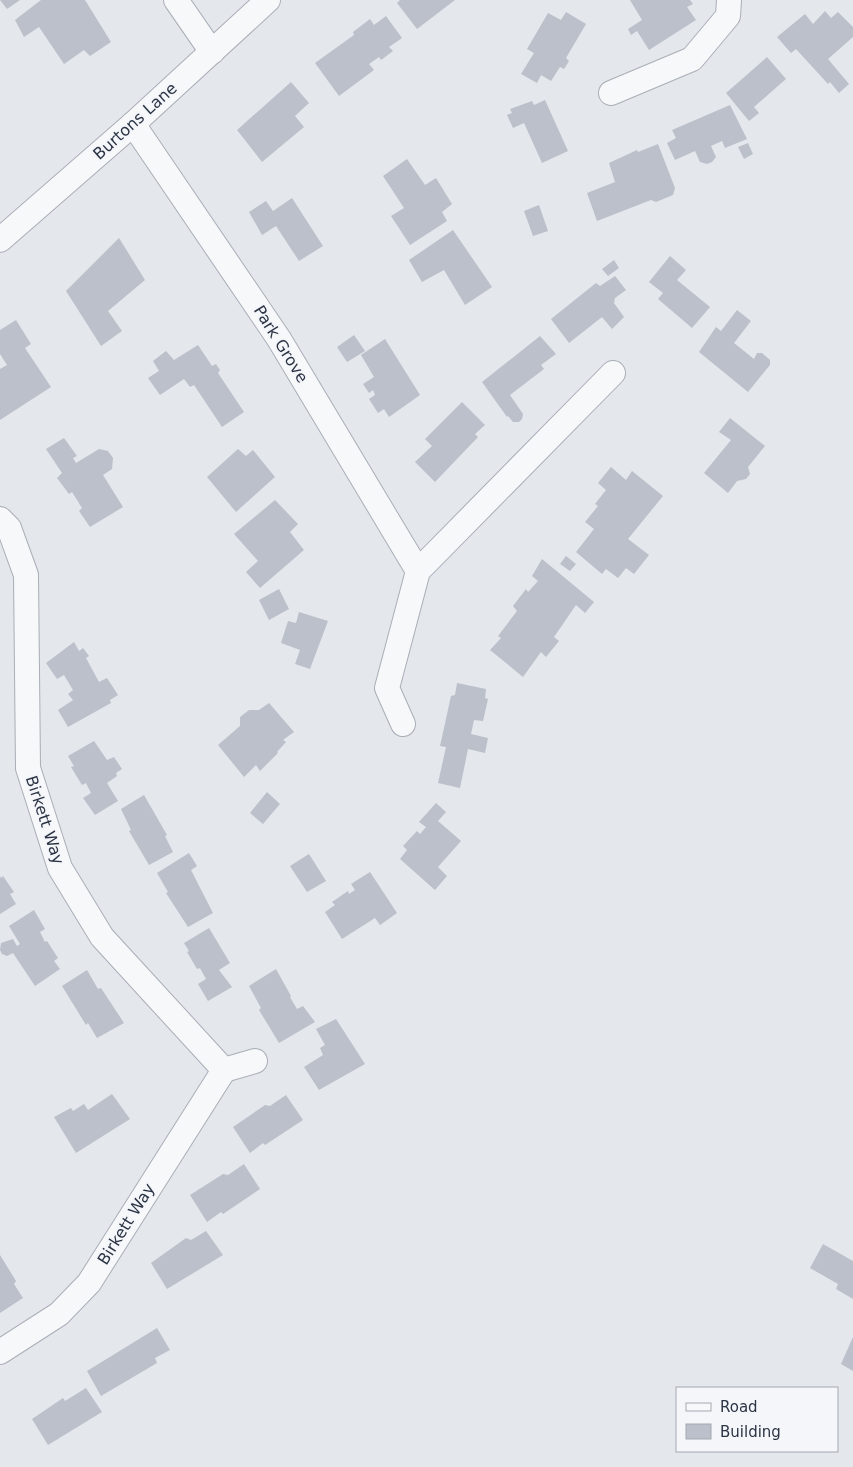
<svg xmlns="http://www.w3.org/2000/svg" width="853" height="1467" viewBox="0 0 853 1467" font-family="'DejaVu Sans',sans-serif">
<rect width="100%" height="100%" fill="#e4e7ec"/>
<g fill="#bbc0ca">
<path d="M0,0H20L7,9Z"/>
<path d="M41,0H85L111,42L90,56L84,50L64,64L39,27L24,37L15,20Z"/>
<path d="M400,0H455L417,29L397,3Z"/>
<path d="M630,0H690L693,4L687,7L696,20L649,50L637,31L631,35L628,29L642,20Z"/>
<path d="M825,11L831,18L838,12L853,27V37L828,59L849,84L839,93L830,82L828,84L796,49L791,53L777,37L805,14L813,24Z"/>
<path d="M566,12L586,24L566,58L569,61L564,69L560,67L551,81L541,75L537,83L521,74L534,53L527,49L548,13L561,20Z"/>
<path d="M386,16L402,38L389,47L393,51L381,60L379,57L369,64L374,70L339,96L315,63L354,35L353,32L370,19L374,25Z"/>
<path d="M767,57L786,79L754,107L759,113L749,121L726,93Z"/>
<path d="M291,82L309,103L295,116L304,127L262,162L237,130Z"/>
<path d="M545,100L568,151L542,163L524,123L513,128L507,115L512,113L510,109L532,101L534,105Z"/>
<path d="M730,105L747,139L725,148L722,141L711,146L716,157L712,162L707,164L700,162L695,151L675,160L667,143L676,138L672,130Z"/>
<path d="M748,143L753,154L744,159L738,147Z"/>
<path d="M658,144L675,188L673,195L656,202L651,200L597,221L587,193L615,182L609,163L637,150L638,152Z"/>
<path d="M407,159L425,185L436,178L452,204L442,212L447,221L410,245L391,216L404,208L383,176Z"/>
<path d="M292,198L323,246L299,261L276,226L262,235L249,212L266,201L273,211Z"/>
<path d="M539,205L548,231L533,236L524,211Z"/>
<path d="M453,230L492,287L465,305L444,270L422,282L409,260Z"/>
<path d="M119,238L145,280L108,311L122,331L101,346L66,291Z"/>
<path d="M670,256L686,270L677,280L710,307L692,328L658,299L663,293L649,282Z"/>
<path d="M614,260L619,268L608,276L602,269Z"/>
<path d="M615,276L626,290L615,298L614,303L624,317L612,329L602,317L569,343L551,319L596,283L600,286Z"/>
<path d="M737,310L751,321L734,343L754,359L757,353H762L770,360V365L748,392L699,352L716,327L721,331Z"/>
<path d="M16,320L31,344L25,348L51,387L0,420V369L7,365L0,354V330Z"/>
<path d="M354,335L365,351L347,362L337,347Z"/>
<path d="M540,336L556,354L541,365L544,369L510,395L523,414L522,419L519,422H513L508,416L507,417L482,382Z"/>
<path d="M385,339L420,395L389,417L384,409L378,413L369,399L375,395L373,390L369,393L363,384L374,377L361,355Z"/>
<path d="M198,345L212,366L216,364L220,370L218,373L244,412L222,427L194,385L190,387L184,379L160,395L148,378L159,371L153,361L166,351L174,360Z"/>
<path d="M462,402L485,425L475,434L478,437L435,482L415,462L432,446L425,439Z"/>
<path d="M730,418L765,446L748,467L750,474L746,479L737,481L728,493L704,473L731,440L719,432Z"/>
<path d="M64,438L77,456L73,458L76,463L99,449L108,451L113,458L112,469L103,475L123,507L90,527L79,511L82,508L72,492L69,494L57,478L62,473L46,449Z"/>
<path d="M238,449L246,456L253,450L275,477L236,512L207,477Z"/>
<path d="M611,467L626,480L632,471L663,496L628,539L649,555L634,574L626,568L618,578L606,569L602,574L576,552L594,529L585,522L598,506L595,504L606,490L598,483Z"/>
<path d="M275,500L298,524L290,532L304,550L260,588L246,572L258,561L234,534Z"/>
<path d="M566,556L576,564L570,571L560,564Z"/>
<path d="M542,559L594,602L585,613L576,605L554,637L559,641L546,657L541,652L523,677L490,650L501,638L498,636L517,611L513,606L526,589L528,592L538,581L532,576Z"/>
<path d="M279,589L289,609L269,620L259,600Z"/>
<path d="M299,612L328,621L310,669L295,664L300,650L281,643L288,621L296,623Z"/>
<path d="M74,642L79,651L83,648L89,656L86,658L99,682L107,678L118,695L110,700L111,703L68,727L58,710L73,700L68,694L73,690L64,675L57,679L46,663Z"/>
<path d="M457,683L486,689L485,698L488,699L483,721L474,720L471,734L488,738L485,753L468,749L460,788L438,783L446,747L440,746L451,696L455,695Z"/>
<path d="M269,703L294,732L283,740L286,742L277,752L278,753L260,771L256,765L244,777L218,745L240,726V717L249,710H259Z"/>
<path d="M94,741L107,760L114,757L122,769L116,773L117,776L107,783L118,801L95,815L83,798L91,793L86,783L82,785L71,767L74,766L68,756Z"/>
<path d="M267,792L280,804L263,824L250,813Z"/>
<path d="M144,795L167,835L165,836L173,852L149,865L129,831L131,830L121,809Z"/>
<path d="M436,803L446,812L438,821L461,841L438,867L447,876L435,890L400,859L407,850L403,846L417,831L420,834L426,827L419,822Z"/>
<path d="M189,853L197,866L191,870L213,913L188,927L166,893L168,892L157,873Z"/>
<path d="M309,854L326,881L307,892L290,866Z"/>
<path d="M370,872L397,913L380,925L375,918L342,939L325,912L335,905L332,902L348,891L349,894L355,890L351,884Z"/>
<path d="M0,876L1,878L3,876L14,892L10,894L16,904L0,914Z"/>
<path d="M34,910L45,929L40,932L45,942L47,941L58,958L54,961L60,969L35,986L13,953L7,956L2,954L0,950L1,943L13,939L17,946L20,944L9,926Z"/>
<path d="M209,928L230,963L219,970L232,987L208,1001L198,984L206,979L200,968L197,969L187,952L189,951L184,943Z"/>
<path d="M276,969L291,996L290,997L297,1009L303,1006L315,1022L279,1043L259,1010L261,1008L249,986Z"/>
<path d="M87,970L98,989L101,988L124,1023L97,1038L88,1023L86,1025L62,986Z"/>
<path d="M336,1019L365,1064L319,1090L304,1067L323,1055L320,1048L325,1045L316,1029Z"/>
<path d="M112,1094L130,1119L76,1153L54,1117L71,1108L73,1111L84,1104L88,1110Z"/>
<path d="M286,1095L303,1120L265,1145L263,1143L250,1153L233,1127L265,1105L270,1106Z"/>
<path d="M244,1164L260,1189L223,1214L221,1212L207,1222L190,1195L223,1174L228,1175Z"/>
<path d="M206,1231L223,1255L167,1289L151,1263L186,1238L191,1240Z"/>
<path d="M823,1244L853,1261V1299L836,1289L838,1284L810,1268Z"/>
<path d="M0,1255L16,1281L14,1284L23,1298L0,1313Z"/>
<path d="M157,1328L170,1350L155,1358L157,1363L101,1396L87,1371Z"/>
<path d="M853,1337V1371L841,1364Z"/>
<path d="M86,1388L102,1412L48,1445L32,1419L63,1398L65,1401Z"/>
</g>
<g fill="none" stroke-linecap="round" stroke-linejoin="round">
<defs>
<g id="minor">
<path d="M176,0L212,52"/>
<path d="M611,93L692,59L728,16L729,0"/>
<path d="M133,124L279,339L418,571"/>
<path d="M0,240L133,124L268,0"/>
<path d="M0,519L9,528L26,575L28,768L60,868L102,937L224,1070L89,1283L59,1314L0,1352"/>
<path d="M403,724L387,688L418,571L613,373"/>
<path d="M224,1070L255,1061"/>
</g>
</defs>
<use href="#minor" stroke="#a9aeb7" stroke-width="26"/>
<use href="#minor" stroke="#f7f8fa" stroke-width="24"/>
</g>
<g text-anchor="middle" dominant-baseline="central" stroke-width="4" stroke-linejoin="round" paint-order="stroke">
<g font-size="16" fill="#2b3445" stroke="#f4f6f9">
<text transform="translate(135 121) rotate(-42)">Burtons Lane</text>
<text transform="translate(281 344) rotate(58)">Park Grove</text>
<text transform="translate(45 820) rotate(72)">Birkett Way</text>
<text transform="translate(126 1224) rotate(-58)">Birkett Way</text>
</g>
</g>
<rect x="676" y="1387" width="162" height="65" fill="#f4f6f9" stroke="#a4a8b1"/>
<rect x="686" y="1403" width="25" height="8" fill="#f7f8fa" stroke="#a4a8b1"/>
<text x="720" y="1412" font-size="15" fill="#2b3445">Road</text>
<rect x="686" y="1424" width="25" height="15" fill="#bbc0ca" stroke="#a4a8b1"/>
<text x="720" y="1437" font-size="15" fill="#2b3445">Building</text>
</svg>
